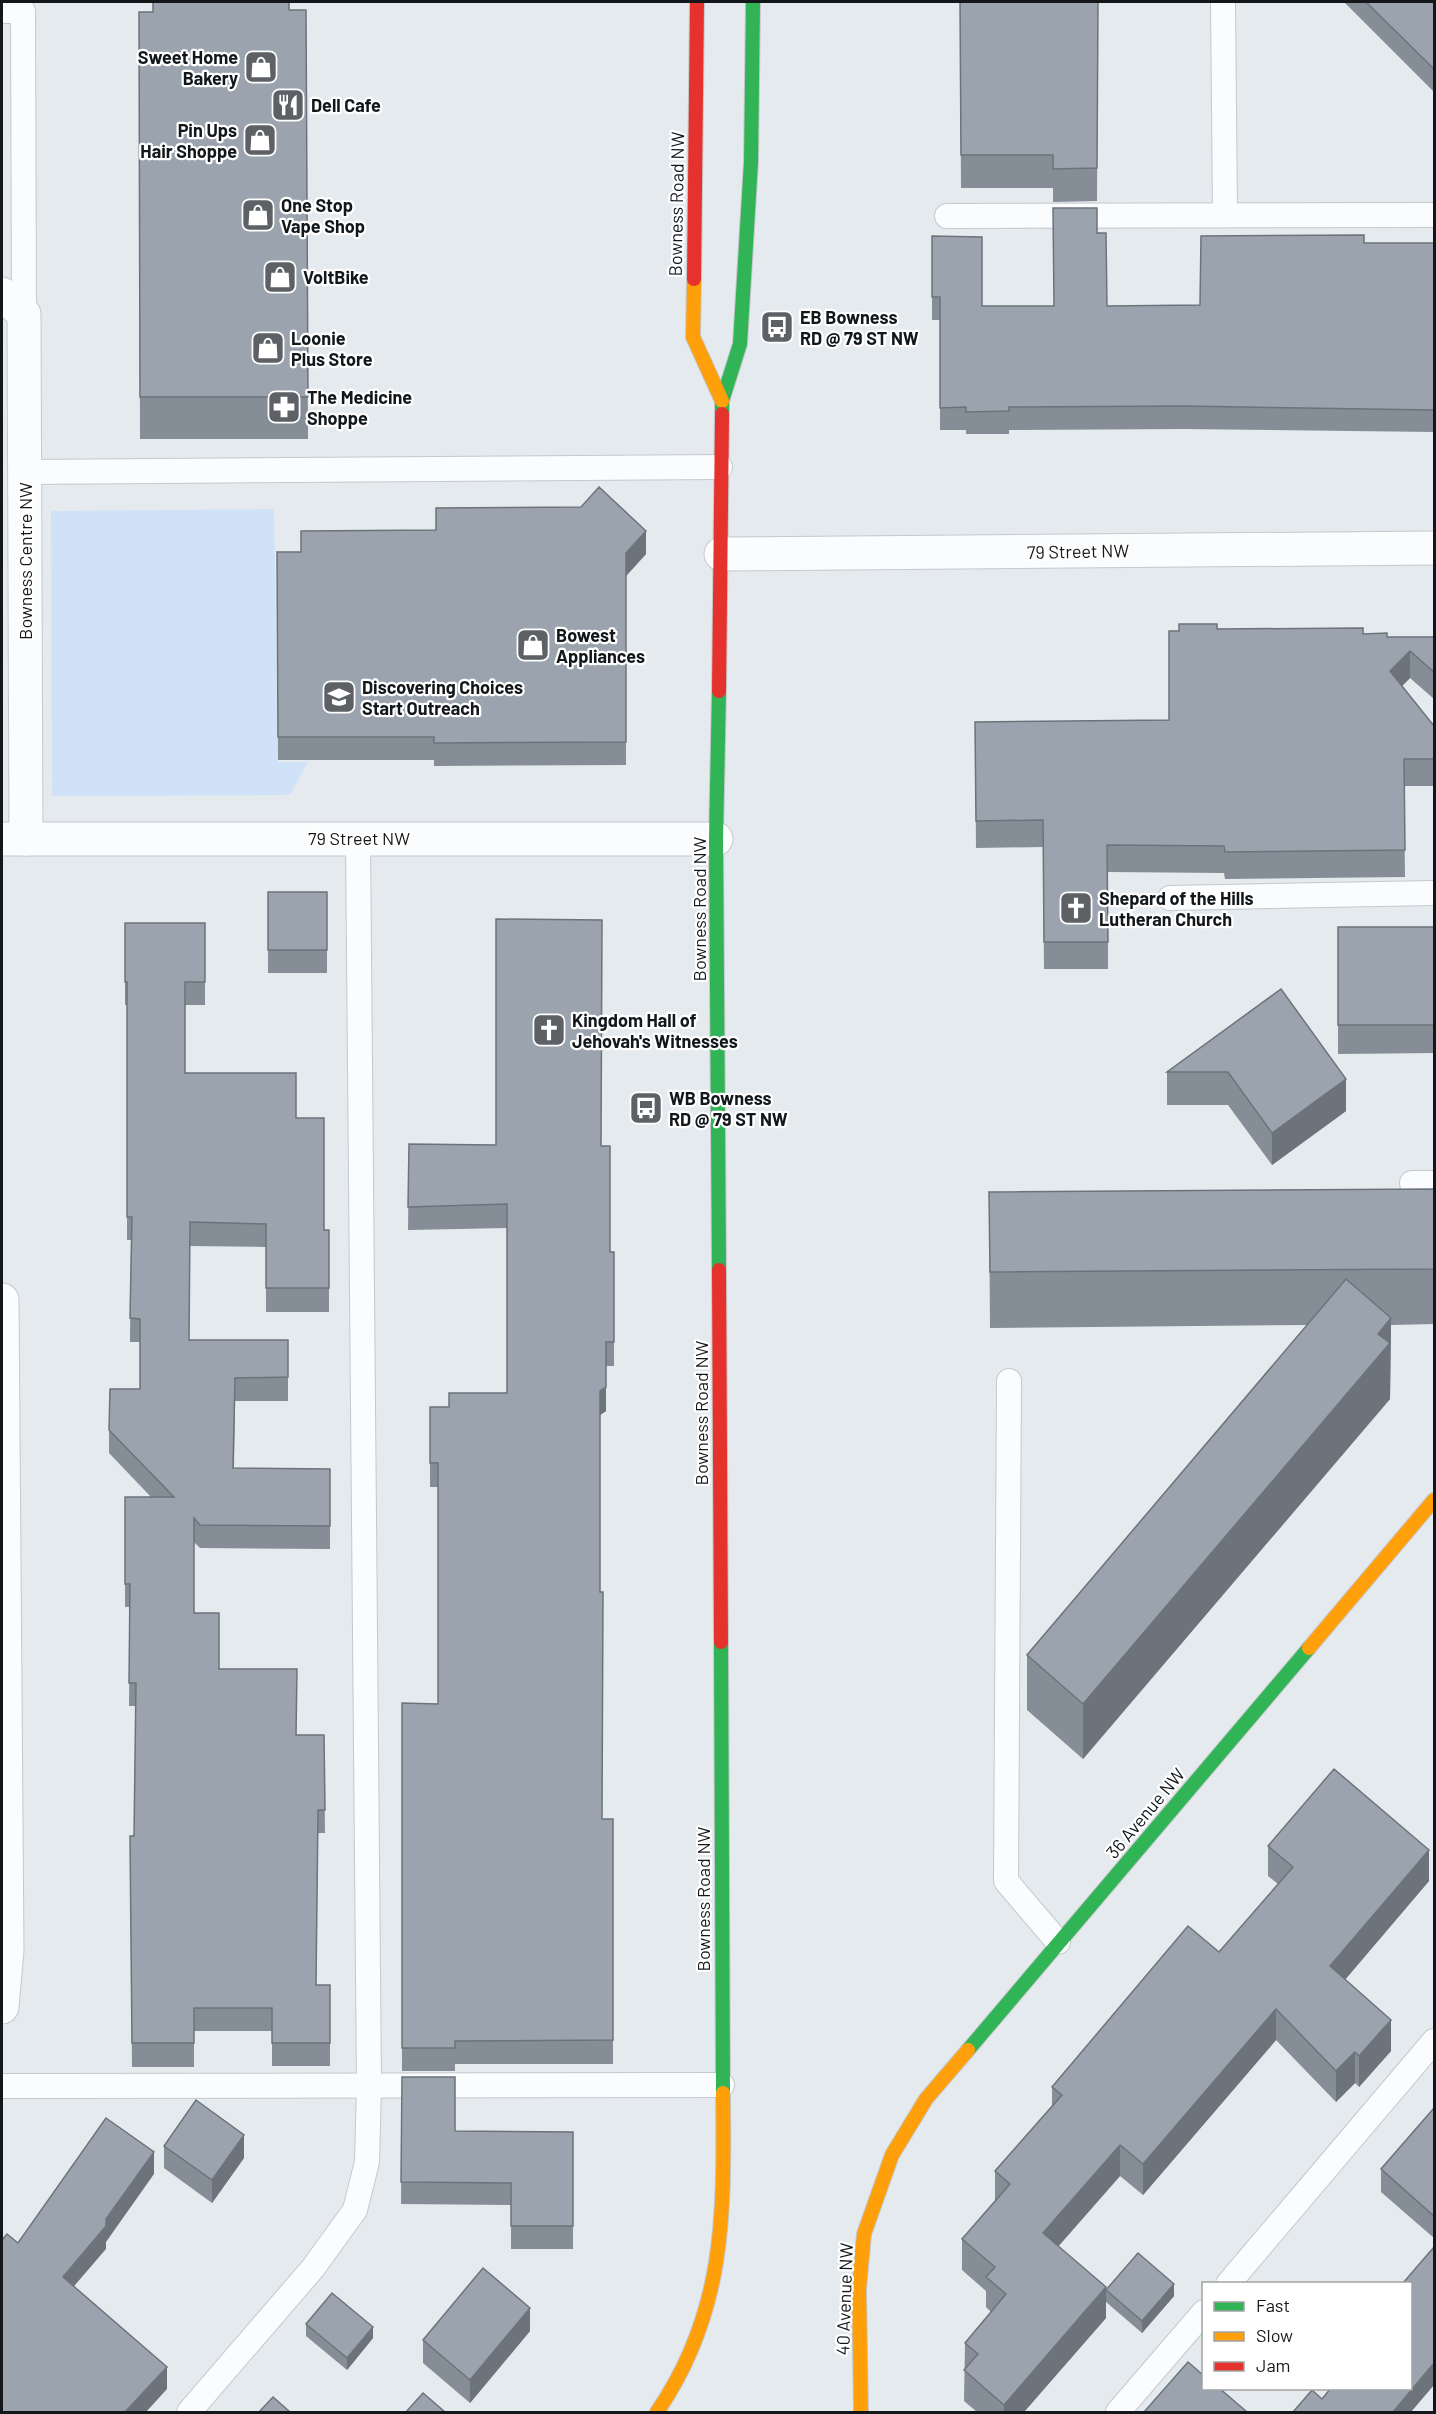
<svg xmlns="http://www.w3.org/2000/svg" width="1436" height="2414" viewBox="0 0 1436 2414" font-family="Barlow,sans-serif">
<rect width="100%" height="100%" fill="#e5eaef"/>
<path fill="#d0e2f7" d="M274,509L278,762H308L290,795L52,796L51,511Z"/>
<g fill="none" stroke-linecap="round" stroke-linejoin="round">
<defs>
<g id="lane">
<path d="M1223,2L1225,214"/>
<path d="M2,11H23L24,314"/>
<path d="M947,216L1434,215"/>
<path d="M25,472L720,467"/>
<path d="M1170,898L1434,893"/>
<path d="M1412,1183H1434"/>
<path d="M1009,1381L1006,1881L1058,1942"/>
<path d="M2,2086L722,2085"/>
<path d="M1228,2284L1434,2041"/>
<path d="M189,2412L313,2268L355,2210L367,2162L369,2086L358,838"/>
<path d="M1118,2412L1204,2312"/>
</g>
<g id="street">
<path d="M2,294L24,314L26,839"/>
<path d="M721,554L1434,548"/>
<path d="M2,839H716"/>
<path d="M2,1300L7,1950L2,2007"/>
</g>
<g id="fast">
<path d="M722,414V401L740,344L751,162L753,2"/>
<path d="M719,1270L716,839L719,691"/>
<path d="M721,1642L723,2093"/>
<path d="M968,2050L1309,1648"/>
</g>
<g id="slow">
<path d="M694,279L693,337L722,401"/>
<path d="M1309,1648L1434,1500"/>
<path d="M657,2412C727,2310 724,2210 723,2093"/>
<path d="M861,2412L859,2289L864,2234L892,2155L926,2099L968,2050"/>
</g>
<g id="jam">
<path d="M694,279L697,2"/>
<path d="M719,691L722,414"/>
<path d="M719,1270L721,1642"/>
</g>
</defs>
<use href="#lane" stroke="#c5c8cc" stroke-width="26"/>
<use href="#street" stroke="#c5c8cc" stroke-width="35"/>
<use href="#fast" stroke="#c5c8cc" stroke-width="16"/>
<use href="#slow" stroke="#c5c8cc" stroke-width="16"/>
<use href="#jam" stroke="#c5c8cc" stroke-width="16"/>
<use href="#lane" stroke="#fbfcfd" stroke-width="24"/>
<use href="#street" stroke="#fbfcfd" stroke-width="33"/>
<use href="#fast" stroke="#30b455" stroke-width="14"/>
<use href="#slow" stroke="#ff9f0a" stroke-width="14"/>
<use href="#jam" stroke="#e5322d" stroke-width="14"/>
</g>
<g fill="#858d96">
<path d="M960,2H1098L1097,201L1053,202V188H961Z"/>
<path d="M1344,2H1434V92Z"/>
<path d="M289,10H306L308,439H140L139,12Z"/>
<path d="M1097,233L1107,306L1200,305L1364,243H1434V432L1184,429L1009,430V434H966V430H940V320H932V236L982,306H1054Z"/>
<path d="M277,552L646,554L626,576V765L434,766V760H278Z"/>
<path d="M1217,629L1363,634L1387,637H1434V699L1410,678L1402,686L1434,726V786H1404L1405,877L1225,879L1224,873L1108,872V969H1044L1043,847L976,848L975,722L1169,720Z"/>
<rect x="268" y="892" width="59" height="81"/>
<path d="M125,923H205V1005H185V1073L296,1118L324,1230H329V1312H266V1247L190,1246L189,1340H288V1401H235L234,1468L330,1469V1549L200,1548L194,1542V1613L219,1669L297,1693L296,1735H324L325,1833H318L316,1985H330V2066H272V2031H194V2067H132L130,1836H134L136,1706H129L130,1607H125V1497H151L109,1453V1430L140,1389V1342H130L131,1240H127V1005H125Z"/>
<path d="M1338,927H1434V1053L1338,1054Z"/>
<path d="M1281,989L1346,1111L1272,1165L1228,1105H1167V1072Z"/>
<path d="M409,1144L601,1146L610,1252H614V1366H606V1411L600,1415V1592L602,1819H613V2064H455V2071H402V1703L438,1704V1487H430V1407H449L507,1393V1228L408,1230Z"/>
<path d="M1434,1189V1324L1391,1325L1390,1399L1083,1759L1027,1710V1655L1308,1325L990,1328L989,1192Z"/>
<path d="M1268,1846L1429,1881L1345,1980L1391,2051L1359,2087L1355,2083L1336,2102L1276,2040L1143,2195L1120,2176L1058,2246L1106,2318L1024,2412H977L964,2401L965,2343L991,2312L986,2307V2291L962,2270V2239L995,2201V2171L1052,2106V2087L1219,1952L1278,1884L1268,1876Z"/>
<path d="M402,2077L455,2131L573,2132V2249H511V2205L401,2204Z"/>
<path d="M1434,2108V2238L1381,2192V2169Z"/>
<path d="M164,2146L244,2158L212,2203L164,2168Z"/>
<path d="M1106,2290L1174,2296L1142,2333L1106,2302Z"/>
<path d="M306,2324L373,2338L347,2370L306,2336Z"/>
<path d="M530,2331L470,2403L423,2363V2340Z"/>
</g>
<g fill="#6c737a">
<path d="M646,531V554L626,576V553Z"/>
<path d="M1410,651V678L1390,698V671Z"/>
<path d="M1346,1079V1111L1272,1165V1133Z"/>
<path d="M1391,1318L1390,1399L1083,1759V1704Z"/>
<path d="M606,1387V1411L600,1415V1391Z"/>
<path d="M1429,1850V1881L1330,1997V1966Z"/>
<path d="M1276,2009V2040L1143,2195V2164Z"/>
<path d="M1391,2020V2051L1359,2087V2056Z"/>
<path d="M1355,2052V2083L1336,2102V2071Z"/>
<path d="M244,2135V2158L212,2203V2180Z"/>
<path d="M1120,2145V2176L1043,2264V2233Z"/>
<path d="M154,2152V2174L106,2242V2249L63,2299V2277L106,2219Z"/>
<path d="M1174,2284V2296L1142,2333V2321Z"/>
<path d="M1106,2287V2318L1024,2412H1004V2405Z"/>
<path d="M530,2308V2331L470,2403V2380Z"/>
<path d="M373,2327V2338L347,2370V2358Z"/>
<path d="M1434,2363V2385L1411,2412H1393Z"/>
<path d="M167,2367V2389L146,2412H125Z"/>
</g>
<g fill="#9ba4ae" stroke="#6c737a" stroke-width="1.5">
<path d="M153,2H289V10H306L308,397H140L139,12H153Z"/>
<path d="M960,2H1098L1097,168L1053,169V155H961Z"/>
<path d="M1366,2H1434V69Z"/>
<path d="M1053,208H1097V233H1106L1107,306L1200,305L1201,236L1364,235V243H1434V410L1184,406L1009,407V411L966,412V407L940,408V297H932V236L982,237V306H1054Z"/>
<path d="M599,487L646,531L626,553V742L434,743V737H278L277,552H301V531L436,530V508L581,507Z"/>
<path d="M1179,624H1217V629L1363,628V634L1387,633V637H1434V672L1410,651L1390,671L1434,726V759H1404L1405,850L1225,852L1224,846L1107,845L1108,942H1044L1043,820L976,821L975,722L1169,720V631H1179Z"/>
<rect x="268" y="892" width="59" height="58"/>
<path d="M496,919L602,920L601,1146H610V1252H614V1342H606V1387L600,1391V1592H603L602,1819H613V2040L455,2041V2048H402V1703L438,1704V1463H430V1407H449V1393H507V1204L408,1207L409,1144L496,1145Z"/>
<path d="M125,923H205V982H185V1073H296V1118H324V1230H329V1288H266V1224L190,1222L189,1340H288V1377L235,1378L233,1468L330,1469V1526L200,1525L194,1518V1613H219V1669H297L296,1735H324L325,1810H318L316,1985H330V2043H272V2008H194V2043H132L130,1836H134L136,1683H129L130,1584H125V1497H174L109,1430L110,1389H140V1319L130,1318L132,1217H127V982H125Z"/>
<rect x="1338" y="927" width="96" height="98"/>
<path d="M1281,989L1346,1079L1272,1133L1228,1072H1167Z"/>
<path d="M1434,1189V1269L990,1272L989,1192Z"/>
<path d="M1346,1279L1391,1318L1378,1334L1390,1343L1083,1704L1027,1655Z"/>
<path d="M1334,1769L1429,1850L1330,1966L1391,2020L1359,2056L1355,2052L1336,2071L1276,2009L1143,2164L1120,2145L1043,2233L1106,2287L1004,2405L964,2370L978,2354L965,2343L1006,2294L986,2277L995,2267L962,2239L1010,2184L995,2171L1062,2095L1052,2087L1188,1926L1219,1952L1293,1867L1268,1846Z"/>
<path d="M402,2077H455V2131L573,2132V2226H511V2183L401,2182Z"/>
<path d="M196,2100L244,2135L212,2180L164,2146Z"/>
<path d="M1434,2108V2216L1381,2169Z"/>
<path d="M106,2118L154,2152L106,2219V2226L63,2277L167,2367L125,2412H2V2240L7,2234L18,2243Z"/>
<path d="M1434,2247V2363L1393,2412H1293L1312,2390L1322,2399L1331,2388H1410V2283H1403Z"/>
<path d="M1138,2253L1174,2284L1142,2321L1106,2290Z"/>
<path d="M483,2268L530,2308L470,2380L423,2340Z"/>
<path d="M332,2293L373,2327L347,2358L306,2324Z"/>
<path d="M1188,2362L1203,2375V2388H1219L1247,2412H1144Z"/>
<path d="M423,2393L445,2412H406Z"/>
<path d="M273,2397L290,2412H259Z"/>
</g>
<defs>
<symbol id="shop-square" viewBox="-11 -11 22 22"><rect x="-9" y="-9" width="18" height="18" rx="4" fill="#5d6165" stroke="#fff"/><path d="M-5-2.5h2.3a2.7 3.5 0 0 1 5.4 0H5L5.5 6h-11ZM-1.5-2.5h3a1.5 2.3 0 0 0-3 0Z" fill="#fff"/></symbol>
<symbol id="restaurant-square" viewBox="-11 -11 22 22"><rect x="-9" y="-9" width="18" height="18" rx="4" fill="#5d6165" stroke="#fff"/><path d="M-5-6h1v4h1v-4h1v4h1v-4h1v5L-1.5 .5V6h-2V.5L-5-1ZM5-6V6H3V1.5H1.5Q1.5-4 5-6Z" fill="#fff"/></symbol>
<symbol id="bus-square" viewBox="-11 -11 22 22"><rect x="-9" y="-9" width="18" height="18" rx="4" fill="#5d6165" stroke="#fff"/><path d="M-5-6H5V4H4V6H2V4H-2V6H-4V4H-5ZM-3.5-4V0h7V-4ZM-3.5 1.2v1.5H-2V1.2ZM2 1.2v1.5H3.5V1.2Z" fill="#fff"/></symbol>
<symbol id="pharmacy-square" viewBox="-11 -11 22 22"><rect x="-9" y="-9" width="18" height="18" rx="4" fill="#5d6165" stroke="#fff"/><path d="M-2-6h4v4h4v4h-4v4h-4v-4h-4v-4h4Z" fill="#fff"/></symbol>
<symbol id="school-square" viewBox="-11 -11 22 22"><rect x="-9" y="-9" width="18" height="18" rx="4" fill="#5d6165" stroke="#fff"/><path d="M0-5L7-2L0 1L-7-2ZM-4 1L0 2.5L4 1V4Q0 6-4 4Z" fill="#fff"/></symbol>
<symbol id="church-square" viewBox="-11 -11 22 22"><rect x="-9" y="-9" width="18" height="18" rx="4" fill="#5d6165" stroke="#fff"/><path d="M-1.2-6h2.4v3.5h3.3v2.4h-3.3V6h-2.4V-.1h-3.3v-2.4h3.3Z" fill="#fff"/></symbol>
</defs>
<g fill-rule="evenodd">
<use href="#shop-square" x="242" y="48" width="38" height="38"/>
<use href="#restaurant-square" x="269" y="86" width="38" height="38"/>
<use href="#shop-square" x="241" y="121" width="38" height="38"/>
<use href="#shop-square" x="239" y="196" width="38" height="38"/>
<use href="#shop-square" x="261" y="258" width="38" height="38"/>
<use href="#bus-square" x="758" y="308" width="38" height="38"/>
<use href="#shop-square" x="249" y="329" width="38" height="38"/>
<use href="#pharmacy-square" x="265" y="388" width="38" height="38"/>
<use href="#shop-square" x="514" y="626" width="38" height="38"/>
<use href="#school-square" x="320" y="678" width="38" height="38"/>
<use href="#church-square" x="1057" y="889" width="38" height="38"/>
<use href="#church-square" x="530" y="1011" width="38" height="38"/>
<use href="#bus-square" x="627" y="1089" width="38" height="38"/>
</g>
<g text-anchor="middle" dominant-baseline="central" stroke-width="4.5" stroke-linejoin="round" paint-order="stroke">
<g font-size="18" font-weight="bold" fill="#14171a" stroke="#fff" text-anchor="start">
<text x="238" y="57" text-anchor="end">Sweet Home<tspan x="238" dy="21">Bakery</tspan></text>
<text x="311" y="105">Dell Cafe</text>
<text x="237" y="130" text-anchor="end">Pin Ups<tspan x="237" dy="21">Hair Shoppe</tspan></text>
<text x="281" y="205">One Stop<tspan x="281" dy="21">Vape Shop</tspan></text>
<text x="303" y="277">VoltBike</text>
<text x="800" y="317">EB Bowness<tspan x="800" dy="21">RD @ 79 ST NW</tspan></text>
<text x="291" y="338">Loonie<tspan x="291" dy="21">Plus Store</tspan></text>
<text x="307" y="397">The Medicine<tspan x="307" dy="21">Shoppe</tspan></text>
<text x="556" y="635">Bowest<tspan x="556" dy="21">Appliances</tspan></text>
<text x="362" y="687">Discovering Choices<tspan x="362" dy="21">Start Outreach</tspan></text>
<text x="1099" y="898">Shepard of the Hills<tspan x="1099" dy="21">Lutheran Church</tspan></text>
<text x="572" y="1020">Kingdom Hall of<tspan x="572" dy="21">Jehovah's Witnesses</tspan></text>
<text x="669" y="1098">WB Bowness<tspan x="669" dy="21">RD @ 79 ST NW</tspan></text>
</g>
<g font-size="18" fill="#14171a" stroke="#fff">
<text transform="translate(676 204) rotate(-89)">Bowness Road NW</text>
<text transform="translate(1078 551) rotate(-1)">79 Street NW</text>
<text transform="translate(25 561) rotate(-90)">Bowness Centre NW</text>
<text x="359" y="838">79 Street NW</text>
<text transform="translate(699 909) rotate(-90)">Bowness Road NW</text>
<text transform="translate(701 1413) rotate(-90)">Bowness Road NW</text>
<text transform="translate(1145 1813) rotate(-50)">36 Avenue NW</text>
<text transform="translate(703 1899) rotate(-90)">Bowness Road NW</text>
<text transform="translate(844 2299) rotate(-88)">40 Avenue NW</text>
</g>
</g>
<rect width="1436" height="2414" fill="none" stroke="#14171a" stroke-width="6"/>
<rect x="1202" y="2282" width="210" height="108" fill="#ffffff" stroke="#a1a2a3" stroke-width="1.5"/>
<rect x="1214" y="2302" width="30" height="9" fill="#30b455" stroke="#a1a2a3" stroke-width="1.5"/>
<text x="1256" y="2312" font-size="18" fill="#14171a">Fast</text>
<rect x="1214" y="2332" width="30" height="9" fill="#ff9f0a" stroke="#a1a2a3" stroke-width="1.5"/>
<text x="1256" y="2342" font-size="18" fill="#14171a">Slow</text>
<rect x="1214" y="2362" width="30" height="9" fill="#e5322d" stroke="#a1a2a3" stroke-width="1.5"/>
<text x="1256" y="2372" font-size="18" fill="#14171a">Jam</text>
</svg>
